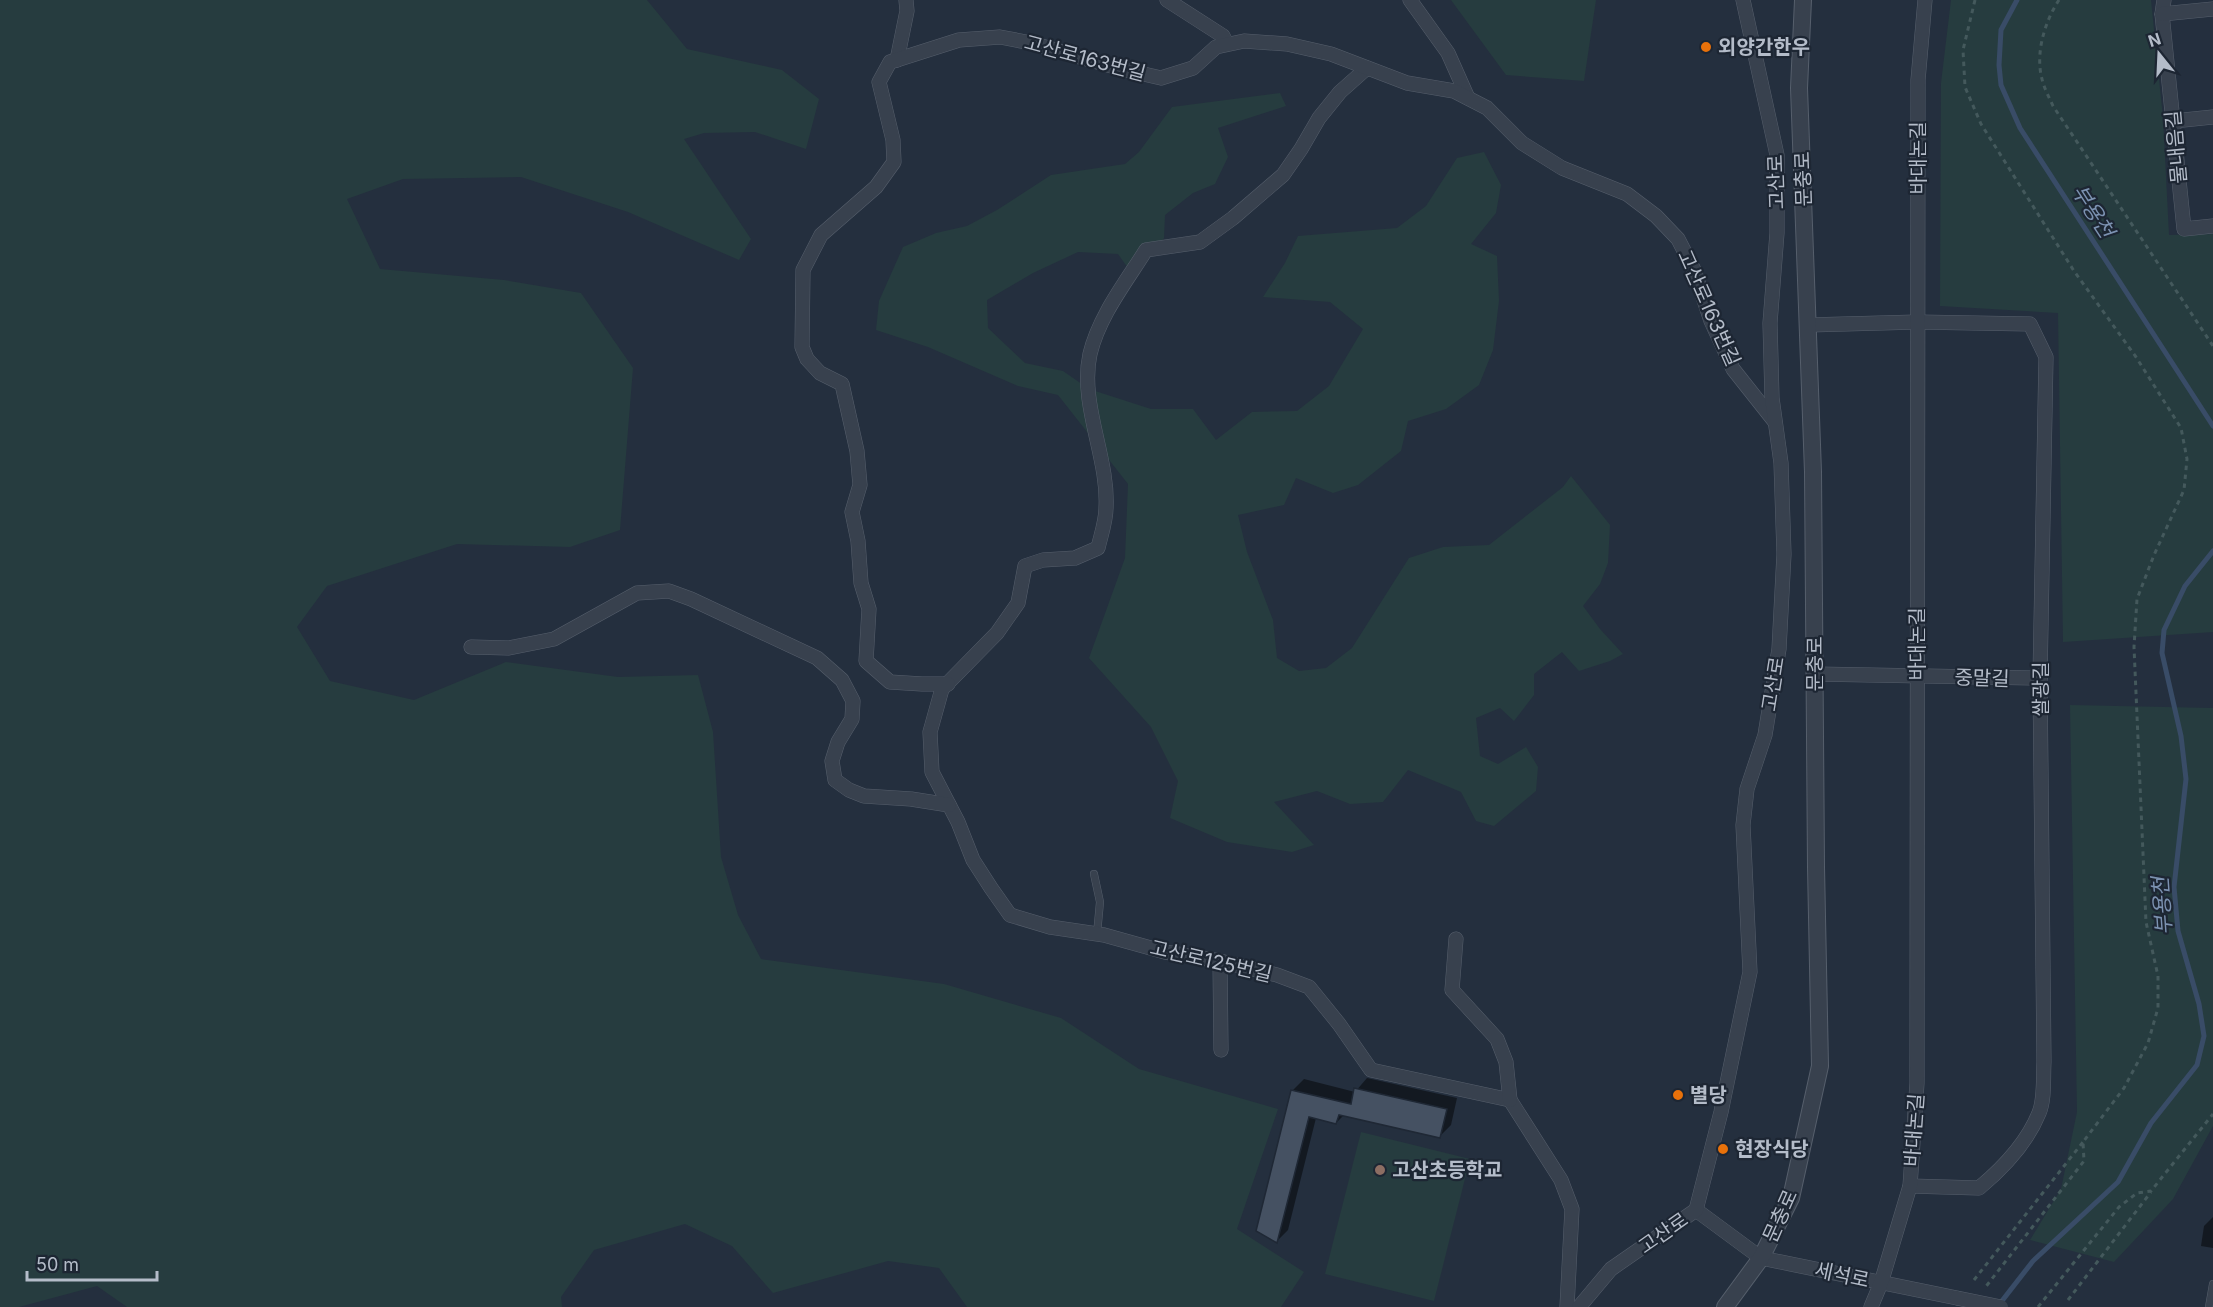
<svg xmlns="http://www.w3.org/2000/svg" width="2213" height="1307" viewBox="0 0 2213 1307" font-family="Inter,'Noto Sans KR',sans-serif">
<rect width="100%" height="100%" fill="#242f3e"/>
<g fill="#263c3f">
<path d="M0,0H647L687,49L782,70L819,99L806,149L755,132L704,133L684,139L751,239L739,260L628,212L521,177L403,179L347,199L380,269L504,280L581,293L633,368L620,530L570,547L457,544L327,586L297,627L330,681L414,700L506,662L618,677L698,675L713,732L721,857L738,915L761,959L944,984L1061,1018L1139,1069L1278,1109L1237,1229L1304,1272L1281,1307H967L939,1268L888,1261L773,1293L732,1246L685,1224L594,1250L561,1297L562,1307H127L97,1286L19,1307H0Z"/>
<path d="M1451,0H1596L1584,81L1506,75Z"/>
<path d="M1951,0H2151L2163,118L2169,235L2213,234V632L2063,642L2058,313L1940,306L1941,83Z"/>
<path d="M1280,93L1286,106L1218,128L1228,157L1215,184L1193,193L1165,215L1164,238L1135,278L1118,254L1078,252L1033,273L987,300L988,328L1025,363L1063,371L1089,389L1151,409H1193L1216,440L1252,412L1297,411L1329,386L1363,329L1330,302L1263,297L1285,263L1298,236L1397,228L1426,206L1457,158L1484,152L1501,185L1496,213L1471,244L1497,256L1499,301L1493,350L1479,385L1446,409L1408,421L1401,451L1358,485L1333,493L1296,478L1284,505L1238,515L1247,552L1273,620L1277,658L1299,671L1326,668L1352,648L1409,558L1443,547L1489,545L1563,487L1571,476L1610,525L1608,563L1600,584L1583,606L1600,629L1623,654L1610,661L1579,671L1562,652L1534,674V695L1514,721L1500,708L1476,718L1480,756L1498,764L1526,747L1538,767L1536,791L1494,826L1476,821L1461,792L1408,770L1383,802L1350,804L1317,791L1274,802L1314,845L1292,852L1227,842L1170,818L1178,781L1151,727L1089,658L1125,558L1128,484L1058,395L1018,386L928,347L876,330L879,301L903,247L936,233L967,226L997,210L1051,175L1125,164L1139,152L1172,107Z"/>
<path d="M2070,705L2213,708V1126L2173,1199L2114,1262L2030,1240L2061,1189L2077,1112Z"/>
<path d="M1361,1132L1470,1159L1434,1301L1325,1274Z"/>
</g>
<g fill="#0007">
<path d="M1367,1078L1457,1098L1451,1125L1440,1136L1344,1115L1336,1123L1316,1118L1288,1230L1277,1241L1258,1230L1293,1090L1304,1079L1355,1092Z"/>
<path d="M2213,1217V1248L2201,1246L2204,1226Z"/>
</g>
<g fill="none" stroke-linecap="round" stroke-linejoin="round">
<g stroke="#394c67" stroke-width="5">
<path d="M2017,0L2001,30L1999,65L2001,85L2020,128L2213,426"/>
<path d="M1998,1306L2033,1261L2118,1182L2151,1123L2197,1065L2204,1036L2199,1004L2178,931L2174,887L2186,779L2181,736L2162,653L2164,630L2185,586L2213,551"/>
</g>
</g>
<path fill="#455162" stroke="#1f2835" stroke-width="1.5" d="M1354,1088L1447,1109L1440,1138L1339,1115L1336,1124L1309,1117L1277,1243L1256,1231L1291,1090L1351,1104Z"/>
<g fill="none" stroke-linecap="round" stroke-linejoin="round">
<defs>
<g id="service">
<path d="M1094,874L1100,902L1097,934"/>
<path d="M2209,1307L2213,1284"/>
</g>
<g id="minor">
<path d="M1167,0L1223,36L1227,44"/>
<path d="M1410,0L1448,53L1468,98"/>
<path d="M2164,0L2162,14L2184,229L2213,226"/>
<path d="M2162,14L2213,9"/>
<path d="M897,60L907,11L906,0"/>
<path d="M1367,68L1340,92L1319,118L1301,149L1283,175L1233,218L1200,242L1146,250C1126,282 1099,316 1090,354C1079,404 1109,458 1106,508C1106,521 1101,535 1098,548L1075,558L1043,560L1025,566L1018,603L997,633L942,689L930,732L932,772L958,822L973,860L991,888L1010,915L1050,927L1104,935L1165,952L1220,961L1277,975L1309,987L1339,1024L1371,1070L1510,1100L1561,1180L1572,1209L1567,1307"/>
<path d="M2174,121L2213,117"/>
<path d="M1808,325L1917,322L2030,324L2046,357L2040,678L2044,1062C2043,1077 2045,1099 2039,1113C2027,1143 2003,1168 1979,1188L1910,1186"/>
<path d="M471,647L509,648L554,639L637,593L669,591L691,599L817,658L842,680L853,701L852,719L838,742L832,761L835,780L849,790L864,796L911,799L949,805"/>
<path d="M1815,674L2040,678"/>
<path d="M948,684H922L890,682L866,661L869,609L861,583L858,541L852,512L860,485L857,451L842,384L820,373L807,359L802,347L803,270L821,235L876,187L894,162L893,140L879,82L890,62L959,40L1000,37L1031,43L1122,69L1161,78L1193,68L1216,47L1244,41L1287,44L1331,54L1407,83L1454,91L1487,108L1522,143L1562,168L1627,194L1656,216L1678,239L1694,270L1711,321L1733,369L1775,422"/>
<path d="M1456,939L1452,990L1497,1039L1506,1062L1510,1100"/>
<path d="M1220,961L1221,1050"/>
<path d="M1696,1210L1761,1258L1957,1298"/>
<path d="M1579,1307L1611,1269L1696,1210L1721,1112L1750,972L1743,825L1747,789L1765,735L1779,649L1784,554L1781,463L1772,398L1770,323L1777,233V155L1743,0"/>
<path d="M1871,1307L1881,1283L1910,1186L1917,1083L1918,80L1925,0"/>
</g>
<path id="tertiary" d="M1725,1307L1761,1258L1791,1198L1820,1066L1816,867L1813,472L1799,88L1803,0"/>
</defs>
<use href="#service" stroke="#565f6c" stroke-width="8"/>
<use href="#minor" stroke="#565f6c" stroke-width="15"/>
<use href="#tertiary" stroke="#565f6c" stroke-width="18"/>
<g stroke="#44595c" stroke-width="3" stroke-dasharray="4.5 4.5" stroke-linecap="butt">
<path d="M1975,0L1963,50L1965,87L1981,124L2074,271L2136,357L2181,428L2187,459L2184,490L2154,555L2137,599L2134,647L2146,922L2158,976V1008L2148,1043L2124,1088L2083,1142L2084,1161L1984,1289"/>
<path d="M2059,0C2045,21 2035,53 2042,79C2044,88 2049,97 2053,106L2213,346"/>
<path d="M1974,1280L2083,1142"/>
<path d="M2068,1300L2151,1192"/>
<path d="M2038,1307L2119,1207L2137,1193L2151,1191L2213,1114"/>
</g>
<use href="#service" stroke="#38414e" stroke-width="7"/>
<use href="#minor" stroke="#38414e" stroke-width="14"/>
<use href="#tertiary" stroke="#38414e" stroke-width="16"/>
<defs>
<path id="minor-bridge" d="M1957,1298L2001,1307"/>
</defs>
<use href="#minor-bridge" stroke="#565f6c" stroke-width="15" stroke-linecap="butt"/>
<use href="#minor-bridge" stroke="#38414e" stroke-width="14"/>
</g>
<g fill="#e8710a" stroke="#1d2633" stroke-width="2">
<circle cx="1706" cy="47" r="6"/>
<circle cx="1678" cy="1095" r="6"/>
<circle cx="1723" cy="1149" r="6"/>
</g>
<circle fill="#8d6e63" stroke="#1d2633" stroke-width="2" cx="1380" cy="1170" r="6"/>
<g text-anchor="middle" dominant-baseline="central" stroke-width="4.5" stroke-linejoin="round" paint-order="stroke">
<g font-size="20" font-weight="bold" fill="#b4bcc9" stroke="#1d2633" text-anchor="start">
<text x="1718" y="47">외양간한우</text>
<text x="1690" y="1095">별당</text>
<text x="1735" y="1149">현장식당</text>
<text x="1392" y="1170">고산초등학교</text>
</g>
<g font-size="20" fill="#b4bcc9" stroke="#1d2633">
<text transform="translate(1085 58) rotate(15)">고산로163번길</text>
<text transform="translate(2176 147) rotate(-95)">물내음길</text>
<text transform="translate(1918 158) rotate(-90)">바대논길</text>
<text transform="translate(1803 179) rotate(-92)">문충로</text>
<text transform="translate(1776 182) rotate(-92)">고산로</text>
<text transform="translate(1709 308) rotate(66)">고산로163번길</text>
<text transform="translate(1917 644) rotate(-90)">바대논길</text>
<text transform="translate(1815 664) rotate(-90)">문충로</text>
<text transform="translate(1982 678) rotate(2)">중말길</text>
<text transform="translate(1773 684) rotate(-81)">고산로</text>
<text transform="translate(2041 689) rotate(-90)">쌀광길</text>
<text transform="translate(1211 961) rotate(13)">고산로125번길</text>
<text transform="translate(1914 1130) rotate(-86)">바대논길</text>
<text transform="translate(1780 1216) rotate(-66)">문충로</text>
<text transform="translate(1663 1233) rotate(-35)">고산로</text>
<text transform="translate(1842 1275) rotate(12)">세석로</text>
</g>
<g font-size="21" font-style="italic" fill="#7c92b1" stroke="#1d2633">
<text transform="translate(2093 211) rotate(57)">부용천</text>
<text transform="translate(2162 906) rotate(-94)">부용천</text>
</g>
</g>
<g transform="translate(2159 54) rotate(342)" stroke="#1d2633" stroke-width="4.5" paint-order="stroke">
<path d="M0-4.5L10 22L0 15L-10 22Z" fill="#b4bcc9"/>
<text y="-9" font-size="16" font-weight="bold" text-anchor="middle" fill="#b4bcc9">N</text>
</g>
<path d="M27 1271v9h130v-9" fill="none" stroke="#b4bcc9" stroke-width="3"/>
<text x="36" y="1271" font-size="18" fill="#b4bcc9" stroke="#1d2633" stroke-width="4.5" paint-order="stroke">50 m</text>
</svg>
